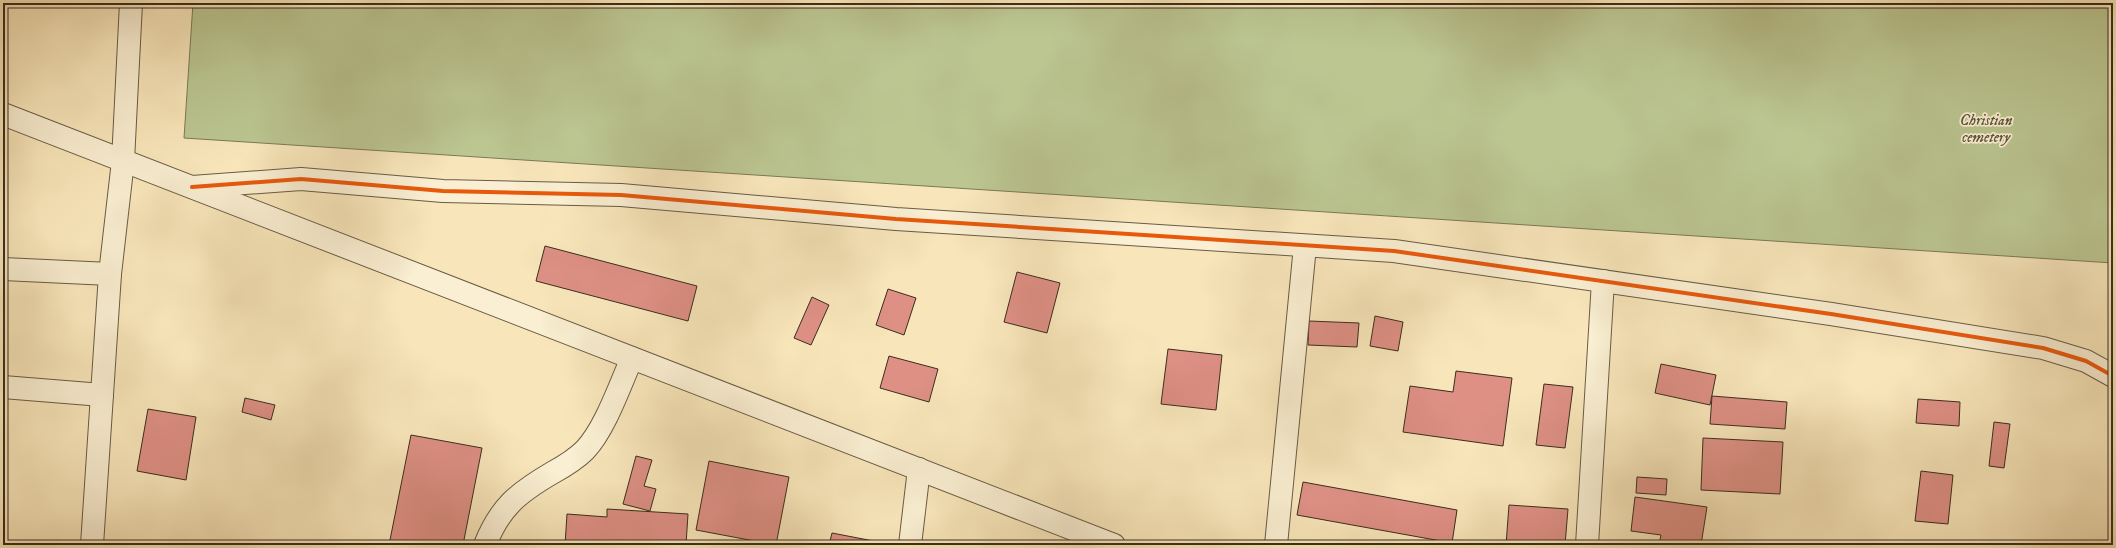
<svg xmlns="http://www.w3.org/2000/svg" width="2116" height="548" viewBox="0 0 2116 548" font-family="'IM FELL DW Pica',serif">
<rect width="100%" height="100%" fill="#f8e6ba"/>
<filter id="stains"><feTurbulence type="fractalNoise" baseFrequency=".005" numOctaves="4"/><feColorMatrix values="0 0 0 0 .2 0 0 0 0 .09 0 0 0 0 .02 0 0 0 .5 -.17"/></filter>
<radialGradient id="worn" r=".72"><stop offset=".6" stop-color="#630" stop-opacity="0"/><stop offset="1" stop-color="#630" stop-opacity=".3"/></radialGradient>
<path fill="#bbc691" stroke="#7a7a57" d="M193,3H2113V263L184,138Z"/>
<g fill="#de9085" stroke="#3a2d1d">
<path d="M545,246L697,286L688,321L536,281Z"/>
<path d="M1017,272L1060,283L1047,333L1004,322Z"/>
<path d="M888,289L916,298L904,335L876,325Z"/>
<path d="M812,297L829,305L811,345L794,338Z"/>
<path d="M1375,316L1403,322L1398,351L1370,346Z"/>
<path d="M1309,321L1359,323L1357,347L1308,345Z"/>
<path d="M1168,349L1222,355L1216,410L1161,404Z"/>
<path d="M889,356L938,369L929,402L880,388Z"/>
<path d="M1661,364L1716,375L1710,405L1655,393Z"/>
<path d="M1456,371L1512,378L1503,446L1403,432L1410,386L1453,392Z"/>
<path d="M1544,384L1573,387L1565,448L1536,445Z"/>
<path d="M1712,396L1787,402L1785,429L1710,424Z"/>
<path d="M245,398L275,405L271,420L242,412Z"/>
<path d="M1918,399L1960,402L1959,426L1916,423Z"/>
<path d="M148,409L196,417L186,480L137,471Z"/>
<path d="M1994,422L2010,424L2004,468L1989,466Z"/>
<path d="M411,435L482,448L463,545H389Z"/>
<path d="M1703,438L1783,442L1780,494L1701,490Z"/>
<path d="M636,456L652,460L644,486L656,489L650,511L623,504Z"/>
<path d="M709,461L789,477L776,545L696,530Z"/>
<path d="M1921,471L1953,475L1948,524L1915,521Z"/>
<path d="M1637,477L1667,479L1666,495L1636,493Z"/>
<path d="M1303,482L1457,510L1452,543L1297,515Z"/>
<path d="M1635,497L1707,507L1701,545H1659L1661,535L1631,531Z"/>
<path d="M1509,505L1568,509L1565,545H1506Z"/>
<path d="M607,509L688,514L686,545H565L567,514L607,517Z"/>
<path d="M832,533L889,544V545H829Z"/>
</g>
<g fill="none" stroke-linecap="round" stroke-linejoin="round">
<defs>
<g id="minor">
<path d="M3,114L1114,545"/>
<path d="M192,187L301,179L443,191L621,195L896,219L1394,251L1831,314L2043,348L2086,361L2113,376"/>
<path d="M3,269L110,274"/>
<path d="M3,387L102,395"/>
<path d="M485,545C500,507 518,493 552,473C563,467 576,459 585,450C605,429 620,385 632,358"/>
<path d="M910,545L919,469"/>
<path d="M1276,545L1305,246"/>
<path d="M1587,545L1603,281"/>
</g>
<path id="tertiary" d="M92,545L110,274L123,161L131,3"/>
</defs>
<use href="#minor" stroke="#6a5b44" stroke-width="24"/>
<use href="#tertiary" stroke="#6a5b44" stroke-width="24"/>
<use href="#minor" stroke="#faefd2" stroke-width="22"/>
<use href="#tertiary" stroke="#faefd2" stroke-width="22"/>
<defs>
<path id="cycleway" d="M192,187L301,179L443,191L621,195L896,219L1394,251L1831,314L2043,348L2086,361L2113,376"/>
</defs>
<use href="#cycleway" stroke="#faefd2" stroke-width="6"/>
<use href="#cycleway" stroke="#e8590c" stroke-width="4"/>
</g>
<g text-anchor="middle" dominant-baseline="central" stroke-width="3.5" stroke-linejoin="round" paint-order="stroke">
<g font-size="15" font-style="italic" fill="#5a533a" stroke="#faefd2">
<text x="1986" y="120">Christian<tspan x="1986" dy="17">cemetery</tspan></text>
</g>
</g>
<rect width="2116" height="548" fill="none" stroke="#f8e6ba" stroke-width="16"/>
<rect x="4" y="4" width="2108" height="540" fill="none" stroke="#3a2d1d" stroke-width="2"/>
<rect x="8" y="8" width="2100" height="532" fill="none" stroke="#3a2d1d"/>
<rect width="100%" height="100%" filter="url(#stains)"/>
<rect width="100%" height="100%" fill="url(#worn)"/>
</svg>
